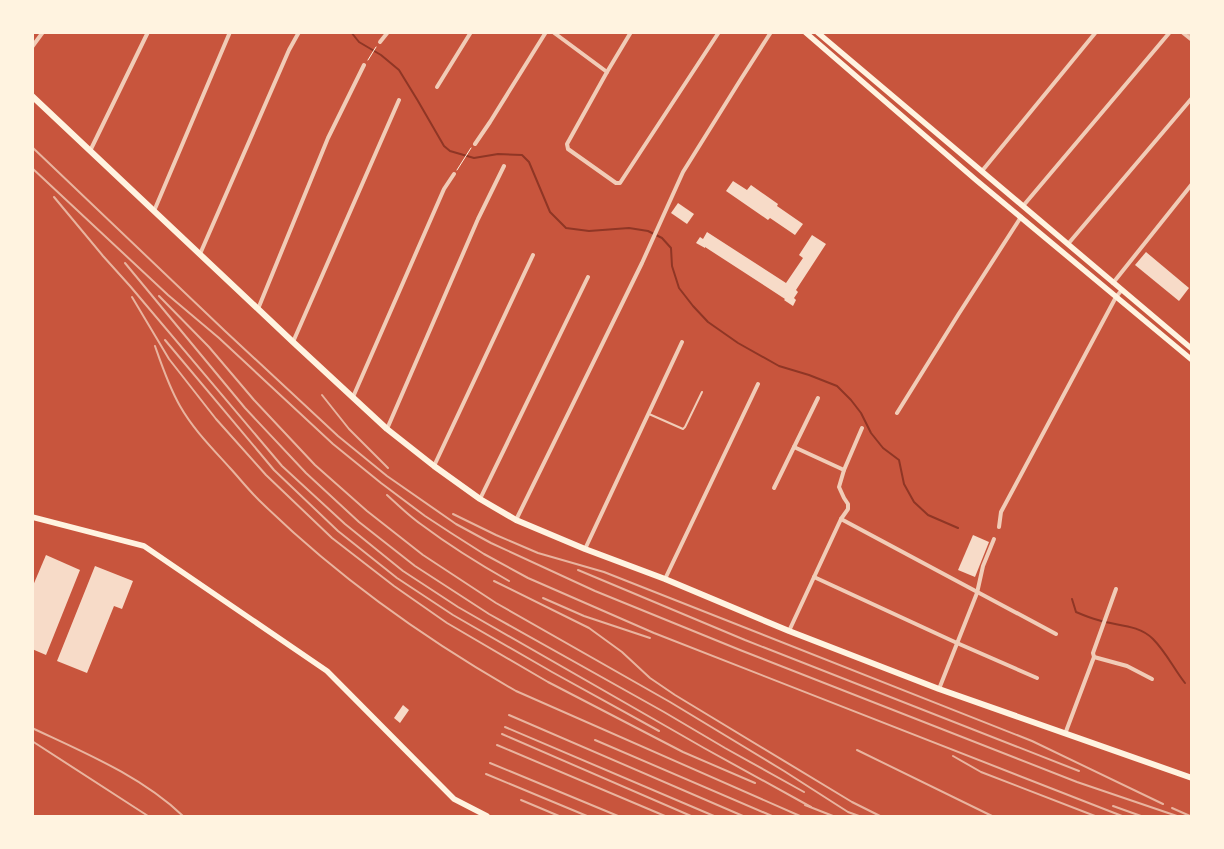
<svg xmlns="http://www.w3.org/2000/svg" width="1224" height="849" viewBox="0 0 1224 849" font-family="'DejaVu Sans',sans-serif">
<rect width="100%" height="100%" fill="#c8553d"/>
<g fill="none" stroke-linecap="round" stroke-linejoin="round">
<g stroke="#8f3625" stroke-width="2">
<path d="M351,32L359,42L381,55L399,70L418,101L444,146L450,151L474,158L498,154L522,155L529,162L550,212L566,228L589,231L629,228L648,231L662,238L671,248L672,266L679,288L693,306L708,322L738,343L779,366L809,375L837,386L851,400L861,413L871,433L883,448L899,460L904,484L914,502L928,515L958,528"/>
<path d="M1072,599L1076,612C1083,615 1090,618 1098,620C1116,626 1138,624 1153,639C1166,652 1174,669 1185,683"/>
</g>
</g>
<g fill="#f7dbc8">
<path d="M733,181L747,190L751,185L778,204L777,206L803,224L795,235L770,218L768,220L726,191Z"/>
<path d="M678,203L694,214L687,224L671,213Z"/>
<path d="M707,232L786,283L803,258L799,255L812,235L826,244L796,290L798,292L794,298L796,300L793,306L784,300L785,299L705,247V248L696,243L700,237L703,239Z"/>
<path d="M1146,252L1189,288L1179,301L1135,265Z"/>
<path d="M973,535L989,542L975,577L958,570Z"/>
<path d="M46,555L80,570L46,655L32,649V588Z"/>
<path d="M95,566L133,581L122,609L114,606L87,673L57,661Z"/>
<path d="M403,705L409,710L400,723L394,718Z"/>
</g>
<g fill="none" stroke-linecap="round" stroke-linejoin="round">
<g stroke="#fff3e0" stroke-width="1">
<path d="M368,60L376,47"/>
<path d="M457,170L471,148"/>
</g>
<path stroke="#f1ccb7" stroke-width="2" d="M649,414L683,429L685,427L702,392"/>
<g stroke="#f1ccb7" stroke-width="4">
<path d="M553,32L607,72"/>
<path d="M631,32L607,72L567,144L568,149L616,183H620L719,32"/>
<path d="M1182,32L1192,40"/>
<path d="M380,42L388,32"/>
<path d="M32,47L43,32"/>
<path d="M437,87L471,32"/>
<path d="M475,144L490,122L546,32"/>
<path d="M90,151L148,32"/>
<path d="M982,171L1096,32"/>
<path d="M1023,206L1170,32"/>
<path d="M154,211L230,32"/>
<path d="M1068,244L1192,98"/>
<path d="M200,254L289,50L299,32"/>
<path d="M1113,283L1192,184"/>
<path d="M258,309L328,138L364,65"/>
<path d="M293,342L399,100"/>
<path d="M353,397L444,189L454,174"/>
<path d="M897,413L958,315L1021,217"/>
<path d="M387,429L478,219L504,166"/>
<path d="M794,447L844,470"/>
<path d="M434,466L533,255"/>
<path d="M774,488L818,398"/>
<path d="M480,499L588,277"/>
<path d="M841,519L1056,634"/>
<path d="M516,520L642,263L683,172L741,79L771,32"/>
<path d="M999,527L1001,512L1116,297L1121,291"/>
<path d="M585,549L682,342"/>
<path d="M814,577L957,643L1037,678"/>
<path d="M665,579L758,384"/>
<path d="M789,631L841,519L848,509V504L844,498L839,487L844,470L862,428"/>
<path d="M1094,657L1127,666L1152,679"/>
<path d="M939,689L977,593L983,566L994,539"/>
<path d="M1065,734L1094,657L1093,653L1116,589"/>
</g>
<g stroke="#fff3e0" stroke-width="5.5">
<path d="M805,32L976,180L1192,360"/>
<path d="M817,32L1192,349"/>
<path d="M32,517L144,546L327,671L454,799L487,816"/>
</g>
<path stroke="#fff3e0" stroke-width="6" d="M32,96L293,342L387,429L434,466L480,499L516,520L585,549L665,579L789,631L939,689L1192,778"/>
<g stroke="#e9b49f" stroke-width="2">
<path d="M1186,32L1192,37"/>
<path d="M32,147L225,331L338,436L387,476L456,524L491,543L595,591L740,650L1077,782L1177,816"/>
<path d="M32,168L168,295L219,338L333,444L381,483L425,516L451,533L484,554L528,578L654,633L1122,816"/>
<path d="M54,197L103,256L130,286L282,466L345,524L403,571L458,607L704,748L811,807"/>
<path d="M125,263L245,408L306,473L359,522L415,566L489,614L664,712L725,748L804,792"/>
<path d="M159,296L209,347L254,400L315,465L367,511L423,555L496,603L670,702L784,771L848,812L859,816"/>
<path d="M132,297L169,359L216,419L266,475L332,538L394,586L447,623L548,682L683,752L755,783"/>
<path d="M165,340L274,470L338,531L397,578L453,615L552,672L659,731"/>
<path d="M155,346C162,366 169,387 180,406C193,429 212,448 230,468C241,480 251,493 263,504C338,577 425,639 516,691L800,816"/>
<path d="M322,395L349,429L388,468"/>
<path d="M387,495C398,505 409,516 422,525C450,546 479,564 509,581"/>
<path d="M453,514L496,535L538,553L604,572L1032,741L1163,804"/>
<path d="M578,570L745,640L1079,771"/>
<path d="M494,581L589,628L622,652L650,678L675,695L852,802L880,816"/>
<path d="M543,598L584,616L650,638"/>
<path d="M509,715L743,816"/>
<path d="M505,727L714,816"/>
<path d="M32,728C85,753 141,776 183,816"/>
<path d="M502,734L691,816"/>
<path d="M595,740L772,816"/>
<path d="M32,741L148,816"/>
<path d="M497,745L665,816"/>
<path d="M857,750L992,816"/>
<path d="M953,756L981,772L1095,816"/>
<path d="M490,763L618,816"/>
<path d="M486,774L587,816"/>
<path d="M521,800L559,816"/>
<path d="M805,805L833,816"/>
<path d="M1113,806L1141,816"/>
<path d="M1172,808L1190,816"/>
</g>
</g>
<rect width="1224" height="849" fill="none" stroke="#fff3e0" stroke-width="68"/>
</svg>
